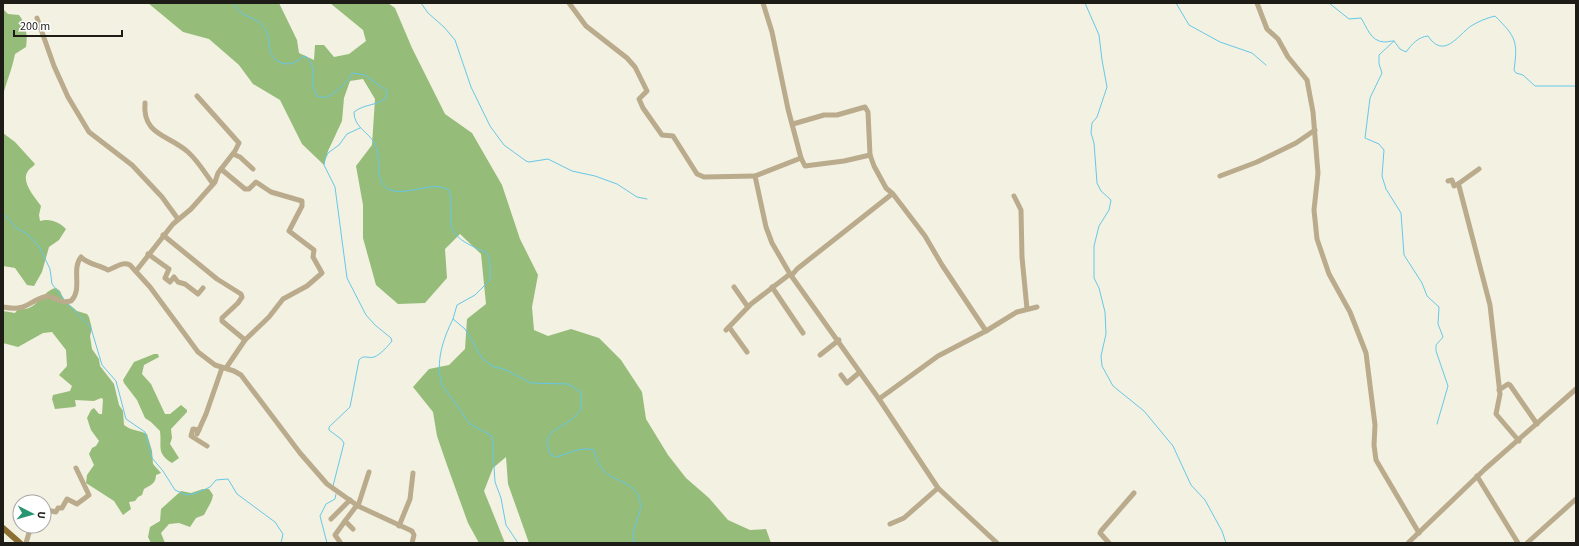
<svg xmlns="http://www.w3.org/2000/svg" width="1579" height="546" viewBox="0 0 1579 546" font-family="'Source Sans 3',sans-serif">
<rect width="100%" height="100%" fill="#f3f1e2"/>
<g fill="#95bc78">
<path d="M148,3H279L297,40L299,53L314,60L315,45H324L334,57L349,54L366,41L363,30L330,3H388L395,8L412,48L445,114L472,133L502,185L520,239L538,275L532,307L534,330L548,336L571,329L599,338L621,360L642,392L646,419L668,455L686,478L709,498L728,520L750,530L766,529L771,543H529L508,484L506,457L493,468L484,491L505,543H479L468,523L447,465L437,436L433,412L413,387L429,369L449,365L465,349L467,319L486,304L481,254L460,234L445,249L447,278L425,303L398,304L376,285L363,238V205L356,166L372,145L375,99L363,79L350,81L344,98L342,121L328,151L324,165L302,144L280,100L253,84L239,65L209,39L183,32Z"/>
<path d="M3,9L8,14L19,15C26,24 28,36 26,47L15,54C12,70 6,82 3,96Z"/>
<path d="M3,133L15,142L35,164C33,167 30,168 28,171C20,182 36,198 41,206L39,215L40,221C50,218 59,222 66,229L59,240L49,247L42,272L34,286L27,285L15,268L3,266Z"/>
<path d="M56,288L60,291L64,300L77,311L87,314L89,317L92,329L90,336L92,349L99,359L100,366L114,384L119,405L123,411L124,425C132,431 139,430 147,434L152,451L153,464L161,473L156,475C156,483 151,485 144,489L142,495L138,497L135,501L129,502L131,509L123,515L114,501L86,483L87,475L94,465L89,454L92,448L96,446L99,441L91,430L87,418L91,410L94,408L99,414H102L103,399L101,398L94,401L75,400L76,406L74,407L55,409L52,399L53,395L70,391L72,386L59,375L67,366L66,350L52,332L43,333L18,347L3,343V311L15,313L18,309C38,312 42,290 56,288Z"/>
<path d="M154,354H158L159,357L144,365L142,374L151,384L165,414H170L181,405L187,410V412L171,429L172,438L170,444L179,458L172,463C156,453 162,447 160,431L151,422L145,418L137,400L124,383L123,380L134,362Z"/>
<path d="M203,489H209L213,495C212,503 207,508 204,515L196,518L190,527L179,523L169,524L161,533L165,543H151L148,537L150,527L160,521L161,509L181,491L191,493Z"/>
</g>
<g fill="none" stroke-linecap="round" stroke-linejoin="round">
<g stroke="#66c8e8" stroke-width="1">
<path d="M233,3C236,7 239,12 243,14C250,18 259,20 264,27C273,40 264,57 282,63C292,66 297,61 304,56L307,57C319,71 308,83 317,96C320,97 324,98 327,97C334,95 351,79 352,73L365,75L387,91L386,98C376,106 364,104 354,112C354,128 369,132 375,144C381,156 376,172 382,183C392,201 425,184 440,187C443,187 446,189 449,190C452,200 450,211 451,222C452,240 473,246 487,253L490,261V280L475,295L457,305L453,319L465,329L482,358L492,366L506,370L531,383L568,384L581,392V410C577,414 574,418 569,421C555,432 542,431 550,454L556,457C568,454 581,446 594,450C596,457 598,465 603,470C615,483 636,481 640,501C643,515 631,527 633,541L639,543"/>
<path d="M421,3L428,13L444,27L455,40L471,87L490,126L504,145L526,161L529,162L548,159L572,171L595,176L617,184L637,197L647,199"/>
<path d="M1085,3L1099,35L1102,60L1107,87L1097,117L1092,123L1091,133L1094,143L1097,183L1101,191L1111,200L1109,210L1099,226L1094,246V278L1099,288L1105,312L1106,334L1101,356L1102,366L1113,386L1144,411L1173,446L1191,485L1205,500L1222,531L1226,543"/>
<path d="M1176,3L1189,25L1220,42L1252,53L1266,65"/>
<path d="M1329,3L1349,19L1361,18C1367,27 1370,41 1384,42C1388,42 1390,41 1394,41L1400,49L1406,52C1412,44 1418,37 1428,36C1444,60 1458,35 1471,26C1479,21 1487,18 1495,16C1516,37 1518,41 1514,70L1516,73L1523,75L1535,86H1576"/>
<path d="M1394,41L1379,55V64L1382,73L1370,98L1365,138L1379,144L1384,150L1382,176L1386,189L1401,213L1404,255L1422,283L1427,296L1439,307L1438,324L1443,337L1436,345V351L1448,386L1437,424"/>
<path d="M3,213L15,227L27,234L39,246L50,269L52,284L64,299"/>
<path d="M67,303L91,328L102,365L116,381L126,419L145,432L152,458L163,471L175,490L186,495L197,493L210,487L216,480L228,479L237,494L275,522L283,534L281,543"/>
<path d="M453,319C443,339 435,362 442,385L470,424L492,436L495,482L501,498L506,525L518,543"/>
<path d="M333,486L344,443L341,439L329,430V427L350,407L359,360C364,354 368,359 374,357C380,355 388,346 392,341L391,338L375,325L366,315L347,278L335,187L324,165L325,159L328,153L339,145L347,134L360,128"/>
<path d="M327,543L320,516L326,504L335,499L336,494"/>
</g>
<g stroke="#baab8c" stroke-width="5">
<path d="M569,3L586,26L627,58L635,67L647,91L639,99L643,108L662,135L673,136L697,174L704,177L755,176"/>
<path d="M763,3L772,32L788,109L801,158L755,176L766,227L772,243L790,274L879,399L938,488L997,543"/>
<path d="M1257,3L1267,29L1278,39L1288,57L1307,80L1313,112L1318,173L1314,210L1317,239L1329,274L1350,312L1366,353L1375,425L1374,445L1376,460L1419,533"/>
<path d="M37,18L54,66L68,97L89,132L132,165L162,197L178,219"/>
<path d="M145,103C142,135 169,135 188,152C198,161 205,173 213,184"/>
<path d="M793,124L824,115H837L865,107L868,112L870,155L874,166L886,188L893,194L925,236L942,265L986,331L1017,312L1037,307"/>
<path d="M233,154L240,157L253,169"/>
<path d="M801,158L805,166L844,161L870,155"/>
<path d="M221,169L245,189H249L256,182L271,192L302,201V206L289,231L314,250L313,257L322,273L307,286L283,299L269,317L245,340L226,368"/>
<path d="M1220,176L1257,162L1296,143L1315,130"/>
<path d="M1448,181L1452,180L1454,186L1458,184L1459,186L1490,305L1500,394L1496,414L1519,441"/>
<path d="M1458,184L1479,169"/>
<path d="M1014,196L1021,210L1022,257L1027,309"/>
<path d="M163,235L217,279L241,294L242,297L238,303L222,318V321L245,340"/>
<path d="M148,254L169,269L165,278L170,282L174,277L178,282L185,284L198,294L203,288"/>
<path d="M136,271L173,224L191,209L215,182L218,173L235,151L239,143L197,96"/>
<path d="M792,275L797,269L892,194"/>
<path d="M734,287L748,307"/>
<path d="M772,287L803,333"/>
<path d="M3,307C29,312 28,300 48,296L64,302L71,301C83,290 71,269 81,257C87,264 99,265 108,270C115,268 122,261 130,265L150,287L198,352L215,365L234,371L241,375L300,453L327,484L358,506L412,531L414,535L412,543"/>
<path d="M729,327L747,352"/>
<path d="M726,330L751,304L790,274"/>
<path d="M820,355L839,340"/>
<path d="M841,375L847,383L860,372"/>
<path d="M1499,390L1508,384L1510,385L1537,424"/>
<path d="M879,399L938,356L986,331"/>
<path d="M199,430L193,429L191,436L207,446"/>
<path d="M197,434L206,414L222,368"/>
<path d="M1477,476L1518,543"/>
<path d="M358,506L369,472"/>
<path d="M44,516L47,510L56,512L58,508H62L67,499L77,504L89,495L76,468"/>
<path d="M331,519L350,500"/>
<path d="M890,524L904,518L938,488"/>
<path d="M399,526L410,499L413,473"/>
<path d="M353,529L345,521L357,505"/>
<path d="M340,542L335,535L345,521"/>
<path d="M26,543L31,526"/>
<path d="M1109,543L1100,533L1101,531L1134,493"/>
<path d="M1408,543L1485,469L1576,389"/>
<path d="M1527,543L1576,499"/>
</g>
<path stroke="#8c7033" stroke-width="6" d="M3,528L20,543"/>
</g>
<rect width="1579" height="546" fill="none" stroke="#1d1c17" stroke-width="8"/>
<g transform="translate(32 514) rotate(96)"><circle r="19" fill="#ffffff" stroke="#a5a4a2"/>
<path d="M0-3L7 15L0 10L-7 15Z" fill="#299472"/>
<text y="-6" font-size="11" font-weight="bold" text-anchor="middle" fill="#1d1c17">U</text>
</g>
<path d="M14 30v6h108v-6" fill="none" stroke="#1d1c17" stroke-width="2"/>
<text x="20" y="30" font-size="12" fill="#1d1c17" stroke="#ffffff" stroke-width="3" paint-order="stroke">200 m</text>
</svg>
